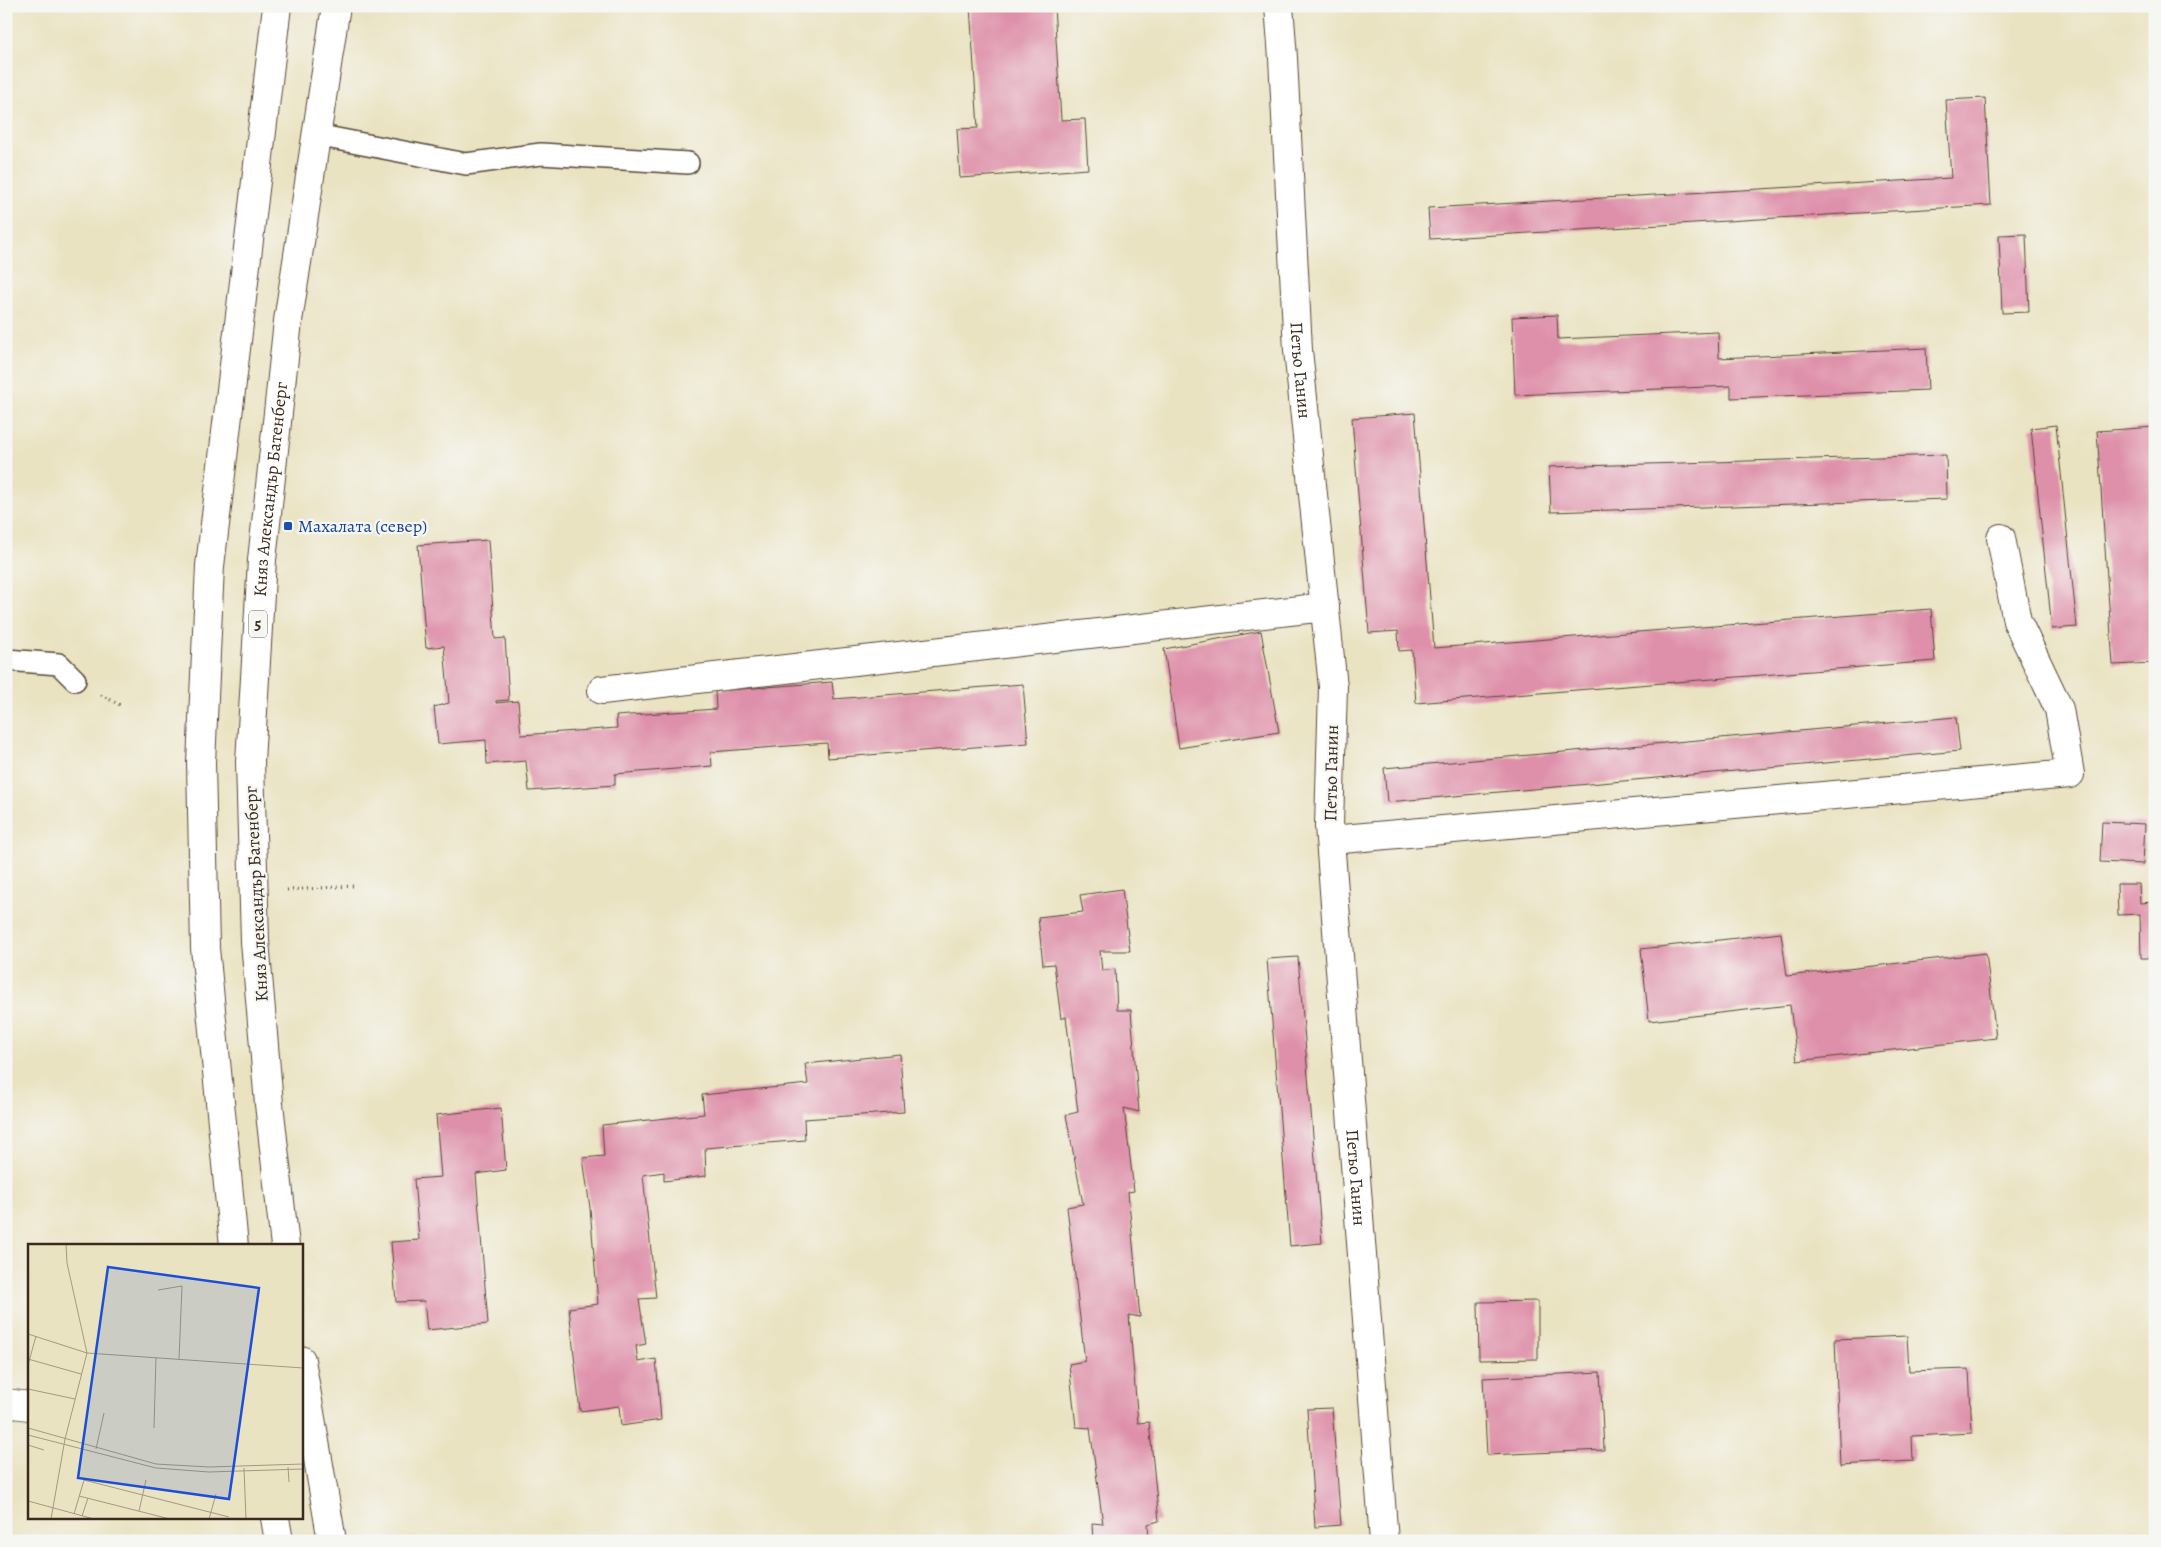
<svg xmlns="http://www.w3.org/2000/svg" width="2161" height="1547" viewBox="0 0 2161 1547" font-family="Alegreya,serif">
<rect width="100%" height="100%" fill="#f6f6f2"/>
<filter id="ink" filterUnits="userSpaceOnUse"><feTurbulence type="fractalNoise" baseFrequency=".02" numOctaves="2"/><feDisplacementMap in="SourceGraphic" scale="10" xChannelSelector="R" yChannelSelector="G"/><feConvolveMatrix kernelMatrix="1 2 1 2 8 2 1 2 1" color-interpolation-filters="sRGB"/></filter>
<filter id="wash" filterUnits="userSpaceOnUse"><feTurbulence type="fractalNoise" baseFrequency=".0096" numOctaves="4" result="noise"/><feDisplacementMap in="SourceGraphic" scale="20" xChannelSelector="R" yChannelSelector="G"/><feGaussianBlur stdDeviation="1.12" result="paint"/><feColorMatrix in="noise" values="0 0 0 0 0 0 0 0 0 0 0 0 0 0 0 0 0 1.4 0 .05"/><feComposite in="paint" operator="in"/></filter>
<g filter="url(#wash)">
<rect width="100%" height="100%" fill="#eae3c2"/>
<g id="blocks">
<g fill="#de8fa9">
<path d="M970,6H1054L1061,120L1085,119L1088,169L960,178L957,129L978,128Z"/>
<path d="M1985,98L1991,205L1430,239L1428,208L1951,178L1946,100Z"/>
<path d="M2026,234L2029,312L2002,313L1999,235Z"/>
<path d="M1557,315L1558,339L1718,332L1719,358L1926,348L1928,390L1731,398V386L1515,395L1512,317Z"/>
<path d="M1415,413L1434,648L1931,609L1935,661L1416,703L1412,650L1399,651L1398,631L1369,633L1352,418Z"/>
<path d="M2056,425L2077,627L2052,629L2031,428Z"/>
<path d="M2155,427V663L2113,665L2097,431Z"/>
<path d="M1946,455L1947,499L1551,512L1549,467Z"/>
<path d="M488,540L495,639L505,638L509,700L496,701V703L518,701L521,735L617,728L616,716L716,709L715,691L832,682L834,699L1023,684L1028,743L828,758L827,743L711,752L712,766L615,774V785L529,791L526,761L487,764L486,740L438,744L434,707L449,703L444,646L426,648L418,545Z"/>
<path d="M1261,631L1279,732L1179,748L1164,649Z"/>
<path d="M1956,717L1960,751L1387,802L1384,768Z"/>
<path d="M2102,822L2145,824L2143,864L2100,862Z"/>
<path d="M2117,884H2139L2140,903L2155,902V958H2141L2140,914L2118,915Z"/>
<path d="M1122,889L1130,951H1100L1102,971L1115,969L1117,1010H1131L1139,1112L1124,1108L1134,1191L1128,1192L1140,1317L1129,1315L1138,1423L1149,1422L1159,1521L1148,1524L1149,1541H1093L1092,1523L1103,1524L1090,1428L1076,1427L1069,1364L1085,1361L1067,1207L1083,1204L1066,1115L1078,1112L1066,1017L1061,1019L1054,964L1043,965L1038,917L1083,912L1080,895Z"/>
<path d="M1781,933L1787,976L1986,953L1996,1038L1797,1061L1790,1005L1649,1021L1641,949Z"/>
<path d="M1298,957L1322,1243L1290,1246L1267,959Z"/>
<path d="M900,1054L904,1112L804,1119L805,1140L705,1148L706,1176L664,1181V1172L643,1175L656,1298L639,1299L646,1344L636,1346L638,1362L656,1359L661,1420L621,1426L619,1406L580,1411L569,1308L598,1304L590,1208L583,1158L604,1156L602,1125L704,1114L702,1095L808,1084L805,1064Z"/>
<path d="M501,1108L506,1170L476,1174L488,1324L427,1330L424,1301L396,1302L391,1242L419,1240L414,1179L441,1177L436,1115Z"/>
<path d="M1538,1301V1359L1479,1360L1478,1302Z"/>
<path d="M1907,1336L1909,1371L1969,1369L1972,1433L1912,1436L1913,1461L1840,1465L1835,1339Z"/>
<path d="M1600,1372L1604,1450L1487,1455L1483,1378Z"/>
<path d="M1332,1408L1341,1525L1315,1527L1307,1409Z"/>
</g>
</g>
</g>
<g filter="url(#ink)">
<use href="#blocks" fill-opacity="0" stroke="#554637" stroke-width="1"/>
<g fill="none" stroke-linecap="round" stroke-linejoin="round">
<defs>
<g id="service">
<path d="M316,135L466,164L541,154L688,163"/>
<path d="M6,660L59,664L75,680"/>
</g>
<g id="minor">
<path id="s1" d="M1279,6L1283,58L1298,350L1333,687L1329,826L1384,1541"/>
<path d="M602,690L1325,607"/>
<path d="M1331,840L2070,774L2059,709L2017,621L2001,538"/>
<path d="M6,1403L29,1406"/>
</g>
<g id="primary">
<path d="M234,1246L205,948L201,763L210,566L277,6"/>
<path id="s2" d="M285,1246L269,1104L255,941L250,762L262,560L288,321L336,6"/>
<path d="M301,1360L332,1541"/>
<path d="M275,1518L279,1541"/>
</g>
</defs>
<use href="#service" stroke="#554637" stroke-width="24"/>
<use href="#minor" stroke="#554637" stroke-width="30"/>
<use href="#primary" stroke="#554637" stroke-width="30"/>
<g stroke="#554637" stroke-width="3" stroke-dasharray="1 4" stroke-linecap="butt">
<path d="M101,695L122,706"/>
<path d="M287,890L353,886"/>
</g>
<use href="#service" stroke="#fff" stroke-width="21"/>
<use href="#minor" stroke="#fff" stroke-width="28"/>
<use href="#primary" stroke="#fff" stroke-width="28"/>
</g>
</g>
<rect fill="#1a4fb4" stroke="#f6f6f2" stroke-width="2" x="283" y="521" width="10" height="10" rx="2.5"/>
<g text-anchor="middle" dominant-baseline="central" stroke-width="4.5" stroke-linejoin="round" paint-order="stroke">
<rect fill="#f6f6f2" stroke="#73675e" stroke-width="1" x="249" y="610.5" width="18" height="27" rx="4"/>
<g font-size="16" font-weight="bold" fill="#3b2a1e">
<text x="258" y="624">5</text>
</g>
<g font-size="18" fill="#3b2a1e" stroke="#f6f6f2">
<text stroke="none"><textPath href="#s1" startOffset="365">Петьо Ганин</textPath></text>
<text stroke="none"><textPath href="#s2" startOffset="759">Княз Александър Батенберг</textPath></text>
<text transform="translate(1331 773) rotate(-89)">Петьо Ганин</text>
<text transform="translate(256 894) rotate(-93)">Княз Александър Батенберг</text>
<text stroke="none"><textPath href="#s1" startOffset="1175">Петьо Ганин</textPath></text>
</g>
<g font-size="18" fill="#164399" stroke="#f6f6f2" text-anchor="start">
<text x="298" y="526">Махалата (север)</text>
</g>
</g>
<g transform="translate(28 1244)">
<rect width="275" height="275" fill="#eae3c2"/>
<path fill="none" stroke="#a49980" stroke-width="1" d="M130,46L154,42L151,115M0,90L59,109L275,124M0,115L53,130M0,121L8,92M0,145L47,155M0,184L128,220L181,223L275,220M126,184L128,113M0,191L128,224L181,228L275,225M0,201L16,206M68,205L76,169M260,223L261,238M216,224L218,275M51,252L142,275M0,257L66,275M111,267L118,236M46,270L56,236L201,273M54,272L60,254M23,275L37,195L59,109L39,19L38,0M181,275L188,250"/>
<path fill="#1d4ed8" fill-opacity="0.15" stroke="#1d4ed8" stroke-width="2.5" d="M80,23L231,44L201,255L50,234Z"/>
<rect width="275" height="275" fill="none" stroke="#3b2a1e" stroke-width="2.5"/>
</g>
<rect width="2161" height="1547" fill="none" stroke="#f6f6f2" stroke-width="25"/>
</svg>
